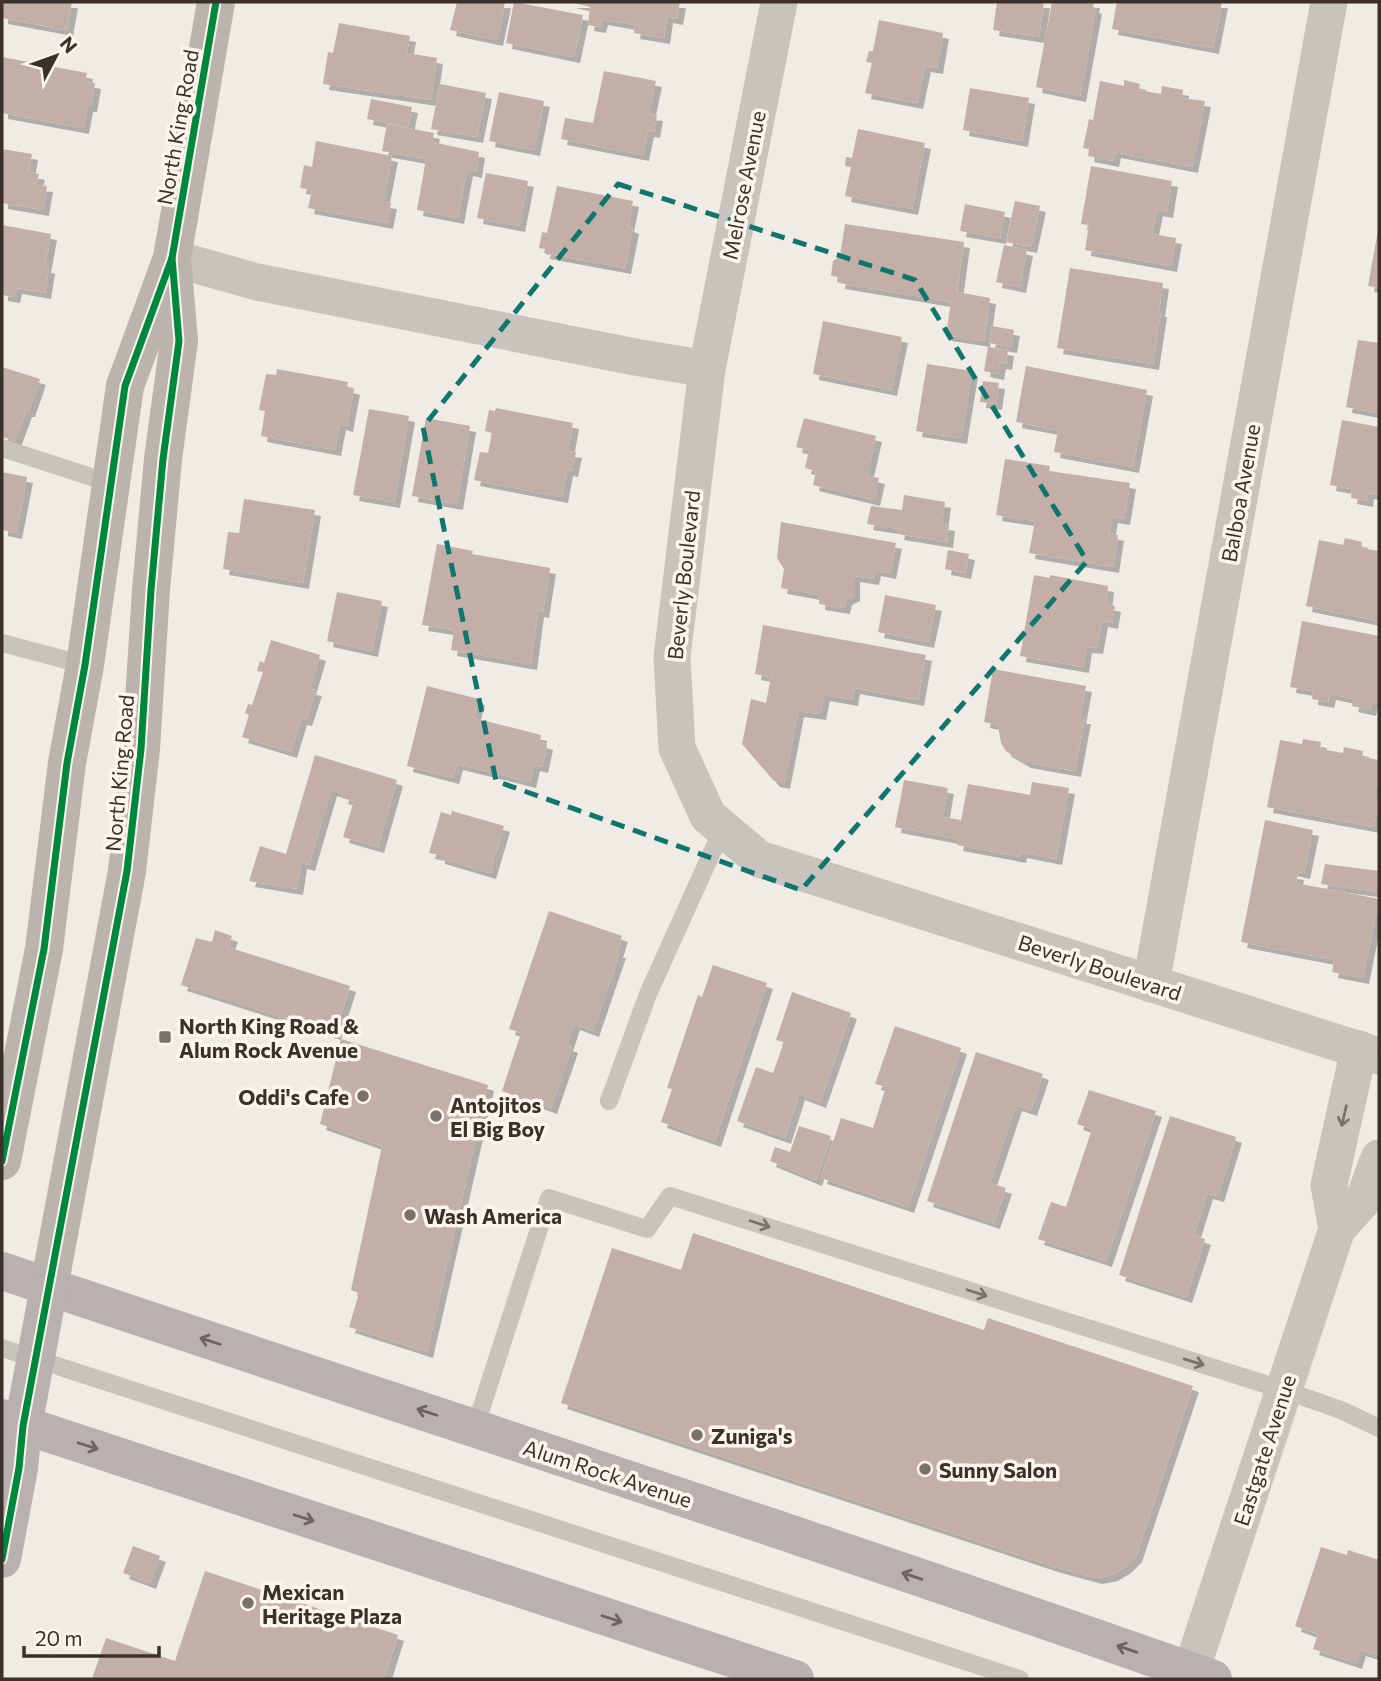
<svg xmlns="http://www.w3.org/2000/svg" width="1381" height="1681" viewBox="0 0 1381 1681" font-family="Commissioner,sans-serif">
<defs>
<filter id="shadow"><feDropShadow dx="6" dy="6" stdDeviation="0" flood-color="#0004"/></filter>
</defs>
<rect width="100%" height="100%" fill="#f0ebe5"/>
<g fill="#c3afa7" filter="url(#shadow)">
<path d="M2,2H72L67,30L2,18Z"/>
<path d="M457,2H505L497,40L450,30Z"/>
<path d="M514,2L583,15L574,57L506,43Z"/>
<path d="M570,2H680L677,19L667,17L664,38L634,33L635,25L602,19L600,27L588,25L590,7Z"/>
<path d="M997,2H1044L1039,37L993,30Z"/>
<path d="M1052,2H1094L1093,7L1096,8L1080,96L1036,87Z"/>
<path d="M1117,2H1222L1213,48L1112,29Z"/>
<path d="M879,20L943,33L937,68L925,66L917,103L865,93L872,63L866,62L869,51H873Z"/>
<path d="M339,23L410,36L407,53L437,58L431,100L323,84L328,52L333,53Z"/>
<path d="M2,57L87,73L85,81L95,83L91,106H87L83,128L2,113Z"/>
<path d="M604,71L656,81L649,114L657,115L654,132L648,131L643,155L561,139L565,118L593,123Z"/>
<path d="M1124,80L1140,84L1139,90L1161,94L1162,86L1183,90L1182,98L1205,101L1192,167L1115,152L1113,161L1088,156L1089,149L1083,148L1089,119L1093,120L1100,81L1124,86Z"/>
<path d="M440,84L486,93L477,137L431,129Z"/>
<path d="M970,88L1029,98L1022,141L963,130Z"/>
<path d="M499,92L544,101L534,150L489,141Z"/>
<path d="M371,99L412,107L408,127L367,119Z"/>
<path d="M387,124L434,133L432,142L479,152L476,172L467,170L458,218L417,210L426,159L382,151Z"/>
<path d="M858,129L925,143L912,209L845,196L851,167L845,166L846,157L852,158Z"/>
<path d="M316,141L392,156L383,202L391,203L387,223L308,208L312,190L300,188L304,165L312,167Z"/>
<path d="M2,149L32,154L29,172L39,174L36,185L47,186L43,210L2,203Z"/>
<path d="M1091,166L1172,181L1167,212L1157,210L1152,234L1176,238L1171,266L1085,250L1089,225L1081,224Z"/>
<path d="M486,173L528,181L519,226L477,218Z"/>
<path d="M557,186L633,201L628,226L633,228L625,268L544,253L545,249L539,248L542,232L547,233Z"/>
<path d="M1015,201L1040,206L1031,247L1006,242Z"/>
<path d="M965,204L1005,212L1000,238L960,231Z"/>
<path d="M845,224L964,242L957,292L990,298L984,341L946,335L951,302L839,283L840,277L831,276L833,261L840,256Z"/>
<path d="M2,225L51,234L45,267L49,268L45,293L16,288L14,297L2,295Z"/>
<path d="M1378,230H1379V288L1368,286Z"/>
<path d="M1004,245L1027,250L1020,287L996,282Z"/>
<path d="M1070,268L1163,283L1159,311H1161L1153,364L1057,348Z"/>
<path d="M823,321L902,337L891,390L813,374Z"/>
<path d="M992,326L1014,330L1011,347L989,343Z"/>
<path d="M1358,340L1379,343V413L1346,407Z"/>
<path d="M988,347L1008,350L1006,364L1000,363L998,374L984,371Z"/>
<path d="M927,364L972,371L961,438L916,431Z"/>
<path d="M1026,366L1147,390L1133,467L1054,452L1058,430L1016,422Z"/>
<path d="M2,367L40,379L29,411H26L15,441L2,437Z"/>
<path d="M277,369L348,382L347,387L354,389L347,426L340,424L335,450L261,436L265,411L259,410L266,374L276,375Z"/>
<path d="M983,381L999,383L996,404L980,402Z"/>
<path d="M496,408L573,423L568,451L576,452L572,471L567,470L562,497L474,480L480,452L488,453L492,433L485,431L489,410L495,411Z"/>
<path d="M369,409L409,416L394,502L353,495Z"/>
<path d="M426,418L470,426L457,504L412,496Z"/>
<path d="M804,418L876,436L867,475L879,478L874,500L813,485L816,471L805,468L809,450L796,447Z"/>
<path d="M1342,420L1379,427V495L1368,493L1367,501L1351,498L1352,489L1330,485Z"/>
<path d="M1005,459L1050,466L1049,471L1130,483L1124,519L1112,517L1109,533L1118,535L1113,567L1029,553L1035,521L996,515Z"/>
<path d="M2,472L27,477L16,533L2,530Z"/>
<path d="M904,495L945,502L942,524L949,525L947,542L898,534L899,529L867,524L871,506L902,510Z"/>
<path d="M244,499L315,510L303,583L223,569L228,532L239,533Z"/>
<path d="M781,522L896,543L890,573L875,570L873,579L854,576V595L846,599L844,608L819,604L820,595L781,588L784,569L777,558Z"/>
<path d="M1345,538L1362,542L1361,548L1379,551V621L1306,606L1319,540L1343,545Z"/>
<path d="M437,544L473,551L472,554L550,568L543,612L538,611L531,664L451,650L454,630L422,625Z"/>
<path d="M948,550L969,554L965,573L945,569Z"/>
<path d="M1034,575L1050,578V575L1108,586L1106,604L1115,606L1112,623L1102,621L1097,648L1086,647L1083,667L1020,656Z"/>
<path d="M337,592L382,601L372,651L327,641Z"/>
<path d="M885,595L936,605L928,642L878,632Z"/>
<path d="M1302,621L1379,636V704L1372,702L1370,710L1352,706L1354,699L1330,694L1328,702L1312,699L1313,691L1290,687Z"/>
<path d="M763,625L926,655L918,700L854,688L852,700L824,695L820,714L798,711L784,783L774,781L742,744L751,699L766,703L771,677L755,674Z"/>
<path d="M271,640L320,655L310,689L316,690L306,720L301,719L291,752L242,737L249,715L245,713L248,704L252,705L263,672L257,671L260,661L264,663Z"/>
<path d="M993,669L1086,686L1080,718H1085L1075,771L1025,762L1006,751L1001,743L998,725L984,722Z"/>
<path d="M427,686L479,699L474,718L541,735L540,742L547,744L542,767L534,765L530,782L457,764L453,778L407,766Z"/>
<path d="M1303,739L1321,742L1320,749L1343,753L1344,747L1363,751L1362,757L1379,760V775L1374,798L1379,800L1374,827L1267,807L1280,740L1302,744Z"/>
<path d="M315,755L397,780L378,847L343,837L354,801L342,798L343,794L331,790L309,865L301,863L297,889L249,881L260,846L286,854Z"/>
<path d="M904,780L948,788L943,817L961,820L968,784L1030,795L1032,782L1069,788L1056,859L1021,852L1020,857L957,845L958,839L895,827Z"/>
<path d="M452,811L504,826L490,873L439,858V855L429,853L441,812L451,815Z"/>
<path d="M1265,820L1313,830L1304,873L1291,870V873L1298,874L1296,883L1379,899L1363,978L1332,972L1334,960L1241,942Z"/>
<path d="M1325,864L1379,871V892L1321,884Z"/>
<path d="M549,911L622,936L617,952H620L593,1031L574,1024L567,1045L572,1047L551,1108L502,1091L521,1033L509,1029Z"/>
<path d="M215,930L232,936L228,947L350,986L335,1034L181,985L196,938L212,942Z"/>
<path d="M713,965L767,983L715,1141L661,1122L672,1089L667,1088L698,995L702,997Z"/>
<path d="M792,992L851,1013L820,1102L799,1094L785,1138L737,1121L756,1067L773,1073L784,1042L776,1040Z"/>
<path d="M895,1026L961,1048L908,1207L821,1178L841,1118L873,1128L886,1087L875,1084Z"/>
<path d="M341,1039L488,1085L427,1352L349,1327L359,1293L351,1290L382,1146L320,1124Z"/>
<path d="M976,1052L1043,1074L1031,1110L1016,1105L990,1183L1006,1188L994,1223L927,1201Z"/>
<path d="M1089,1090L1156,1111L1106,1261L1038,1239L1051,1202L1066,1207L1092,1129L1077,1124Z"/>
<path d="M1170,1116L1236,1137L1218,1196L1207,1193L1194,1235L1205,1239L1186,1297L1119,1275Z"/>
<path d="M799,1126L831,1136L816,1180L770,1161L775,1147L790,1152Z"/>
<path d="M693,1233L984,1330L988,1318L1193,1386L1136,1556L1125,1567L1112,1575L1096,1578L1055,1567L561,1403L612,1248L681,1270Z"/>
<path d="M133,1546L160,1556L150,1583L123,1573Z"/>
<path d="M1321,1547L1347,1555L1348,1550L1379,1560V1656L1360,1650L1356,1663L1313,1649L1318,1634L1295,1626Z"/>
<path d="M205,1571L398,1635L384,1679H92L106,1638L175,1661Z"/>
</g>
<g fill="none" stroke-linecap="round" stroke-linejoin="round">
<g stroke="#c9c3be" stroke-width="18">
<path d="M2,448L110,483"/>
<path d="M2,643L85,665"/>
<path d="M609,1101L648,994L723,828"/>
<path d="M2,1348L1020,1679"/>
<path d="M475,1428L549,1198L647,1229L670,1196L1284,1390L1341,1410L1379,1428"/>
</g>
<g stroke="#c9c3be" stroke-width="37">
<path d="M779,2L707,369L672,657L677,748L708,816L759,859L1379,1056"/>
<path d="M172,258L257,282L635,357L707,369"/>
<path d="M1151,984L1329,2"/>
<path d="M1337,1229L1329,1185L1359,1049"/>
<path d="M1191,1671L1337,1229L1364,1199L1379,1158"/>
</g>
<g stroke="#bab3ae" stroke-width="38">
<path d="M2,1161L44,949L67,763L85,665L125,386L172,258L216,2"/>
<path d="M49,1287L127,871L141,749L151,590L163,459L179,341L173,270"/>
</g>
<g stroke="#b8b1ad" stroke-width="38">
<path d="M2,1271C406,1407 811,1537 1213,1679"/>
<path d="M2,1418L795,1679"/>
<path d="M2,1559L19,1468L23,1426L49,1287"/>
</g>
<defs>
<g id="cycleway">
<path d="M2,1161L44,949L67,763L85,665L125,386L172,258L216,2"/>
<path d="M2,1559L19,1468L23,1426L127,871L141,749L151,590L163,459L179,341L172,258"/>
</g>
</defs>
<use href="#cycleway" stroke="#fbf5ee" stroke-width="11"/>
<use href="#cycleway" stroke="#00873e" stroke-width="7"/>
</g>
<defs><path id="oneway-shaft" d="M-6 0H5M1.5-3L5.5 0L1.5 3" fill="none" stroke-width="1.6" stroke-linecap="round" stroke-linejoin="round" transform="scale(1.75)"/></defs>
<g stroke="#7b726d">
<use href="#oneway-shaft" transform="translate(1344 1116) rotate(103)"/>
<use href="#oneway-shaft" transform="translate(760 1224) rotate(18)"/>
<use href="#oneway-shaft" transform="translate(977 1293) rotate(18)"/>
<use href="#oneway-shaft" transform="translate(1194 1362) rotate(17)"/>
</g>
<g stroke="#6d645f">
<use href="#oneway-shaft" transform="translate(210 1341) rotate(-162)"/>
<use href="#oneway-shaft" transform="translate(427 1412) rotate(-162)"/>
<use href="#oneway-shaft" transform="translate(88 1446) rotate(18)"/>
<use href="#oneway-shaft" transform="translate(304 1518) rotate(18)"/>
<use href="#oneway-shaft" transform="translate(912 1576) rotate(-161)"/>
<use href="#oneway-shaft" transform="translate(612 1619) rotate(18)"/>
<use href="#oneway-shaft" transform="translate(1127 1649) rotate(-161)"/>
</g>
<path fill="none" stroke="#0f766e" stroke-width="5" stroke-dasharray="14 9" stroke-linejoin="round" d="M618,184L915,280L1087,561L801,890L496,781L423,427Z"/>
<g fill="#7a716c" stroke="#fbf5ee" stroke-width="2.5">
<rect x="158" y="1030" width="14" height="14" rx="3.5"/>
<circle cx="363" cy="1096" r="7"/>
<circle cx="436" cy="1116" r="7"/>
<circle cx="410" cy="1215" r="7"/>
<circle cx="697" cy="1435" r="7"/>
<circle cx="925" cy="1469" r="7"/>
<circle cx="248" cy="1603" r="7"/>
</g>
<g text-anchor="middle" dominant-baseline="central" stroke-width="7" stroke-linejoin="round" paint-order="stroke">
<g font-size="21" fill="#3b302b" stroke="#fbf5ee">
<text transform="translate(177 127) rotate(-80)">North King Road</text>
<text transform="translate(743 185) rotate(-79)">Melrose Avenue</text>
<text transform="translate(1240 493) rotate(-80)">Balboa Avenue</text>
<text transform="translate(683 575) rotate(-84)">Beverly Boulevard</text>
<text transform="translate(119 773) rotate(-85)">North King Road</text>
<text transform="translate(1100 967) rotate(18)">Beverly Boulevard</text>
<text transform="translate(1264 1450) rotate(-72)">Eastgate Avenue</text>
<text transform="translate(608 1473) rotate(18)">Alum Rock Avenue</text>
</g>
<g font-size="21" font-weight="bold" fill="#3b302b" stroke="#fbf5ee" text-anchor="start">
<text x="179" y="1025">North King Road &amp;<tspan x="179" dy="24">Alum Rock Avenue</tspan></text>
<text x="349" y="1096" text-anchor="end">Oddi's Cafe</text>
<text x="450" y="1104">Antojitos<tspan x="450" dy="24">El Big Boy</tspan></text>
<text x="424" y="1215">Wash America</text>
<text x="711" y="1435">Zuniga's</text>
<text x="939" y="1469">Sunny Salon</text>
<text x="262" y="1591">Mexican<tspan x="262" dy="24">Heritage Plaza</tspan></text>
</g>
</g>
<rect width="1381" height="1681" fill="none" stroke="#3b302b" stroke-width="7"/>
<g transform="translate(56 56) rotate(49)" stroke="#fbf5ee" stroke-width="5" paint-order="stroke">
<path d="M0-5L12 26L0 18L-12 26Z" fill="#3b302b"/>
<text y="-10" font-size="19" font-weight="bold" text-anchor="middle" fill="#3b302b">N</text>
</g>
<path d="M24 1646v10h135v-10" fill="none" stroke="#3b302b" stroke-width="3.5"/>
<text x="35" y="1646" font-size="21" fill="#3b302b" stroke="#fbf5ee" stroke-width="5" paint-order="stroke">20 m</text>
</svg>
